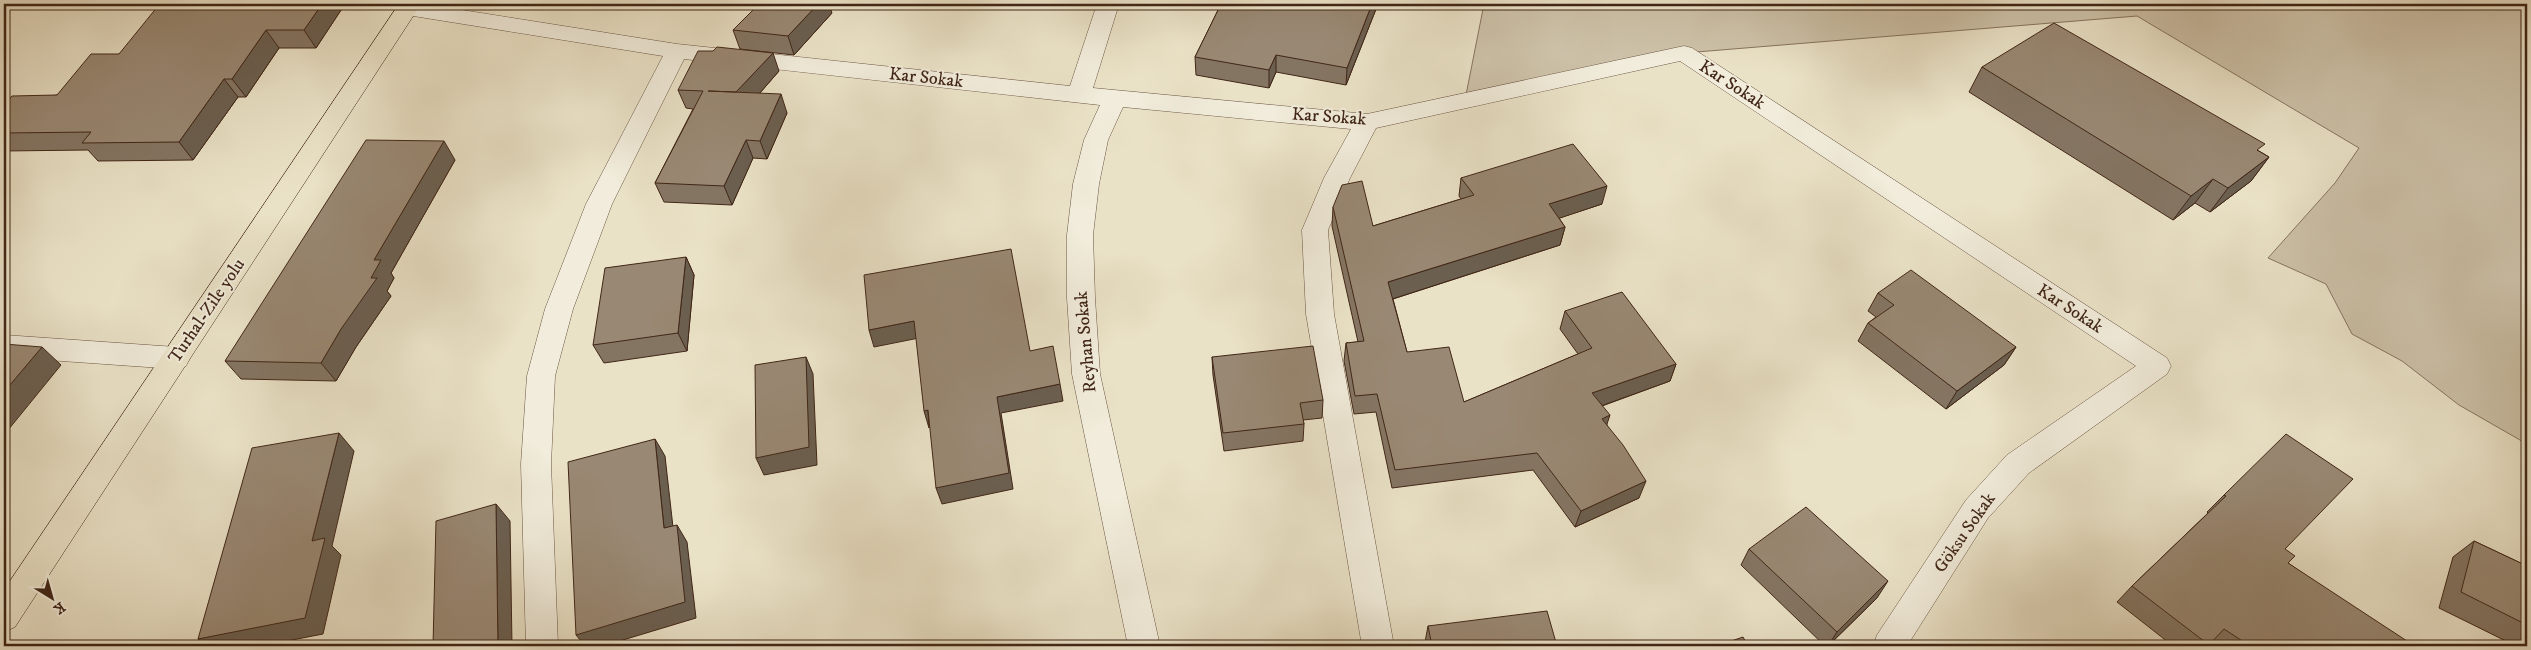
<svg xmlns="http://www.w3.org/2000/svg" width="2531" height="650" viewBox="0 0 2531 650" font-family="'IM FELL DW Pica',serif">
<rect width="100%" height="100%" fill="#eae2c7"/>
<filter id="stains"><feTurbulence type="fractalNoise" baseFrequency=".004" numOctaves="4"/><feColorMatrix values="0 0 0 0 .2 0 0 0 0 .09 0 0 0 0 .02 0 0 0 .5 -.17"/></filter>
<radialGradient id="worn" r=".72"><stop offset=".6" stop-color="#630" stop-opacity="0"/><stop offset="1" stop-color="#630" stop-opacity=".3"/></radialGradient>
<path fill="#cdc2a9" stroke="#877460" d="M1484,4H2527V444L2459,405L2402,361L2352,334L2326,284L2268,258L2335,183L2359,148L2137,16L1684,53L1465,100Z"/>
<g fill="none" stroke-linecap="round" stroke-linejoin="round">
<defs>
<g id="street">
<path d="M399,4H424L677,44L1070,86L1097,4H1119L1093,88L1367,114L1684,46L1692,48L2167,358L2171,366L2167,374L2029,473L1988,518L1907,646H1873L1877,635L1966,500L2007,455L2136,366L1680,61L1376,128L1350,178L1328,230L1334,314L1394,646H1362L1306,314L1302,230L1324,178L1351,129L1123,107L1108,140L1099,184L1093,235L1095,298L1100,374L1160,646H1128L1072,374L1067,298V235L1073,184L1084,140L1100,105L684,59L612,204L573,309L555,376L551,464L558,646H526L521,464L527,376L545,309L586,204L663,56L407,15L399,13L396,8Z"/>
<path d="M4,335L176,347L186,350L190,358L186,366L176,369L4,357Z"/>
</g>
<path id="primary" d="M399,4H421L15,627L4,632V590Z"/>
</defs>
<use href="#street" stroke="#6b5543" stroke-width="1"/>
<use href="#primary" stroke="#412617" stroke-width="1"/>
<use href="#street" fill="#f1ecdb" fill-rule="evenodd"/>
<use href="#primary" fill="#eae2c7" fill-rule="evenodd"/>
</g>
<g fill="#847563" stroke="#412617">
<path d="M345,4L316,48H279L246,97H238L193,160L98,161L88,150L4,151V105L57,95L119,54Z"/>
<path d="M1221,4H1378L1346,85L1276,72L1269,88L1196,75L1195,57Z"/>
<path d="M832,13L794,55L740,49L733,30Z"/>
<path d="M1982,67L2259,151L2269,157L2251,181L2210,212L2195,203L2173,220L1969,92Z"/>
<path d="M779,71L760,93L787,113L767,159L753,158L732,205L664,202L655,183L693,109L686,108L678,90Z"/>
<path d="M455,160L391,273L394,278L387,291L391,296L356,347L336,381L241,379L225,361Z"/>
<path d="M1461,178L1602,204L1559,218L1565,227L1560,245L1393,299L1407,352L1464,402L1578,354L1560,329L1565,311L1676,364L1670,381L1602,406L1607,425L1639,498L1575,527L1533,470L1392,488L1376,412L1354,414L1344,361L1346,343L1358,342L1332,226L1333,207L1373,226L1461,199L1459,196Z"/>
<path d="M686,257L694,275L687,351L604,363L593,345Z"/>
<path d="M1878,293L2016,347L2004,365L1946,409L1858,341L1868,323L1876,317L1868,311Z"/>
<path d="M1212,357L1323,400L1322,418L1303,420L1304,424L1303,441L1224,451L1213,375Z"/>
<path d="M2224,495L2285,549L2288,563L2408,646H2173L2117,602L2132,586L2208,513L2207,512Z"/>
<path d="M2474,541L2527,566V646H2516L2439,608L2453,557Z"/>
<path d="M1749,549L1877,598L1828,646H1825L1741,565Z"/>
<path d="M1428,626L1557,646H1426L1425,642Z"/>
</g>
<g fill="#6b5f50" stroke="#412617">
<path d="M322,4H345L316,48L304,30Z"/>
<path d="M818,4H829L832,13L794,55L788,36Z"/>
<path d="M1372,4H1378L1346,85L1347,68Z"/>
<path d="M266,30L279,48L246,97L232,79Z"/>
<path d="M773,53L779,71L744,111L736,92Z"/>
<path d="M1276,55V72L1269,88V70Z"/>
<path d="M224,79L238,97L193,160L179,142Z"/>
<path d="M781,94L787,113L767,159L760,141Z"/>
<path d="M746,140L753,158L732,205L724,186Z"/>
<path d="M444,141L455,160L391,273L394,278L387,291L391,296L356,347L336,381L321,363L371,278L374,260Z"/>
<path d="M2269,157L2251,181L2210,212L2228,188Z"/>
<path d="M2213,179L2195,203L2173,220L2191,196Z"/>
<path d="M1607,186L1602,204L1545,223L1549,204Z"/>
<path d="M1565,227L1560,245L1386,301L1388,282Z"/>
<path d="M686,257L694,275L687,351L678,333Z"/>
<path d="M914,321L919,338L874,347L869,330Z"/>
<path d="M42,347L61,365L4,435V392Z"/>
<path d="M2016,347L2004,365L1946,409L1957,391Z"/>
<path d="M806,357L813,374L817,465L764,475L756,458Z"/>
<path d="M1676,364L1670,381L1587,411L1592,393Z"/>
<path d="M1060,384L1063,401L1001,413L1013,489L942,504L936,488L997,397Z"/>
<path d="M928,410L929,428L924,411Z"/>
<path d="M1610,415L1604,433L1602,419Z"/>
<path d="M339,433L354,451L332,546L341,555L323,634L261,646H208L198,639L312,541Z"/>
<path d="M655,439L665,456L675,545L664,528Z"/>
<path d="M1646,481L1639,498L1575,527L1581,511Z"/>
<path d="M496,504L510,521L512,646H498Z"/>
<path d="M677,525L687,542L696,618L603,646H585L576,635Z"/>
<path d="M1888,581L1877,598L1828,646L1837,632Z"/>
</g>
<g fill="#998873" stroke="#412617">
<path d="M177,4H322L304,30H266L232,79H224L179,142L82,143L91,132L4,133V105L12,96L57,95L91,54H119L158,6L176,5Z"/>
<path d="M759,4H818L788,36L733,30Z"/>
<path d="M1221,4H1372L1347,68L1276,55L1269,70L1195,57Z"/>
<path d="M2054,23L2265,144L2257,150L2269,157L2228,188L2213,179L2191,196L1982,67Z"/>
<path d="M717,47L773,53L736,92L708,91L781,94L760,141L746,140L724,186L655,183L703,91L678,90L698,51H713Z"/>
<path d="M366,140L444,141L374,260H381L371,278H377L341,329L321,363L225,361Z"/>
<path d="M1573,144L1607,186L1549,204L1565,227L1388,282L1407,352L1449,347L1464,402L1592,348L1565,311L1622,292L1676,364L1592,393L1610,415L1602,419L1623,445L1646,481L1581,511L1537,453L1395,470L1377,394L1355,396L1346,343L1364,341L1333,207L1342,185L1362,181L1373,226L1474,195L1461,178Z"/>
<path d="M1011,249L1030,351L1053,346L1060,384L997,397L1009,473L936,488L928,410L924,411L914,321L869,330L864,275Z"/>
<path d="M686,257L678,333L593,345L605,268Z"/>
<path d="M1911,270L2016,347L1957,391L1868,323L1894,305L1878,293Z"/>
<path d="M4,344L42,347L4,392Z"/>
<path d="M1313,346L1323,400L1300,403L1304,424L1223,433L1212,357Z"/>
<path d="M806,357L809,447L756,458L755,365Z"/>
<path d="M339,433L312,541L325,538L305,618L198,639L252,448Z"/>
<path d="M2286,434L2353,479L2285,549L2295,556L2288,563L2410,643L2408,646H2250L2224,629L2209,645L2132,586L2226,496L2224,495Z"/>
<path d="M655,439L664,528L677,525L685,602L576,635L568,462Z"/>
<path d="M496,504L498,646H433L436,521Z"/>
<path d="M1806,507L1888,581L1837,632L1749,549Z"/>
<path d="M2474,541L2527,566V625L2461,592Z"/>
<path d="M1547,611L1557,646H1432L1428,626Z"/>
<path d="M1743,637L1748,646H1717Z"/>
<path d="M969,644L970,646H961Z"/>
</g>
<g text-anchor="middle" dominant-baseline="central" stroke-width="4" stroke-linejoin="round" paint-order="stroke">
<g font-size="18" fill="#412617" stroke="#f1ecdb">
<text transform="translate(926 78) rotate(6)">Kar Sokak</text>
<text transform="translate(1732 85) rotate(33)">Kar Sokak</text>
<text transform="translate(1329 117) rotate(4)">Kar Sokak</text>
<text transform="translate(2070 309) rotate(33)">Kar Sokak</text>
<text transform="translate(207 311) rotate(-56)">Turhal-Zile yolu</text>
<text transform="translate(1086 342) rotate(-95)">Reyhan Sokak</text>
<text transform="translate(1965 533) rotate(-55)">Göksu Sokak</text>
</g>
</g>
<rect width="2531" height="650" fill="none" stroke="#eae2c7" stroke-width="20"/>
<rect x="5" y="5" width="2521" height="640" fill="none" stroke="#412617" stroke-width="2.5"/>
<rect x="10" y="10" width="2511" height="630" fill="none" stroke="#412617"/>
<g transform="translate(52 598) rotate(143)" stroke="#f1ecdb" stroke-width="4" paint-order="stroke">
<path d="M0-4L9 19L0 12L-9 19Z" fill="#412617"/>
<text y="-8" font-size="14" font-weight="bold" text-anchor="middle" fill="#412617">K</text>
</g>
<rect width="100%" height="100%" filter="url(#stains)"/>
<rect width="100%" height="100%" fill="url(#worn)"/>
</svg>
